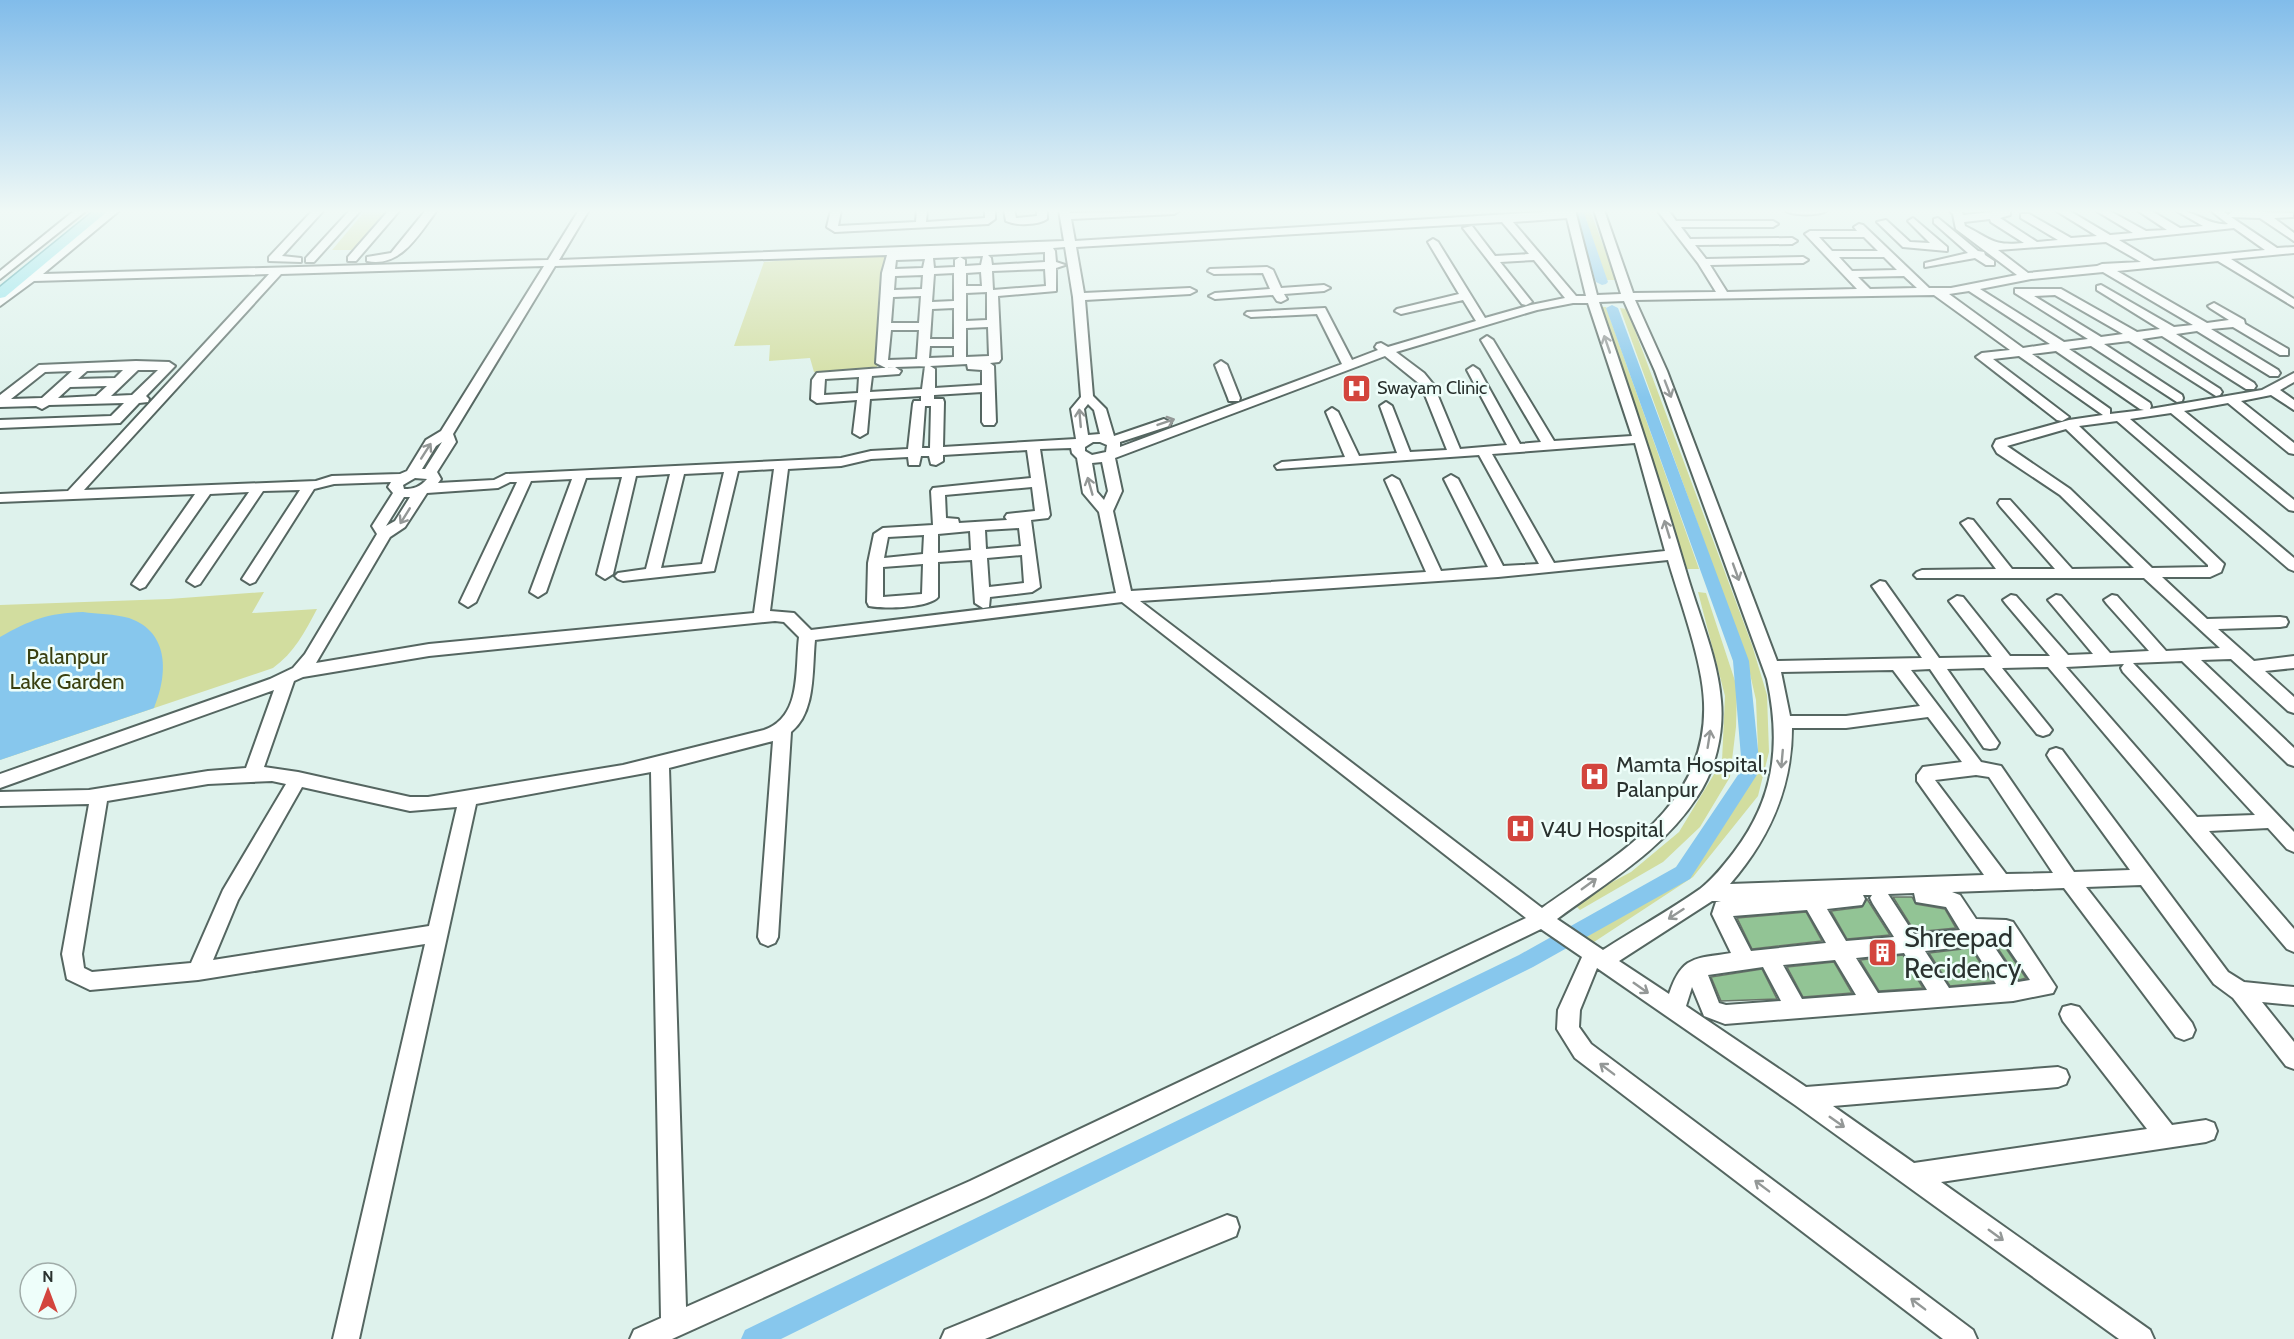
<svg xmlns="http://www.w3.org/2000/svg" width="2294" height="1339" viewBox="0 0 2294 1339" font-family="Cabin,sans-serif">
<rect width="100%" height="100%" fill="#def2ec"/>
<g fill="#d2dd9f">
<path d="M1583,210H1590L1616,280H1606Z"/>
<path d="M365,211H386L353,250H332Z"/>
<path d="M886,252L877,369L814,372L810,358L769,361L770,345L734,346L764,262Z"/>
<path d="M1600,307H1606L1699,569H1687Z"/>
<path d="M1620,308L1627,309L1752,645L1767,695L1769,752L1758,796L1693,877L1594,942L1586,937L1689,873L1753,777L1758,749L1756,700L1747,661Z"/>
<path d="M264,592L252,613L317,609C305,632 294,653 273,668L0,760V605L169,599Z"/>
<path d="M1698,592L1706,593L1737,687L1736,727L1730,777L1700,827L1663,862L1580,910L1573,903L1631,872L1679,832L1722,761L1725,696Z"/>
</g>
<path fill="#87c7ed" d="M83,612C97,614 115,614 129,618C170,632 168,675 154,708L0,760V637C30,620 48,613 83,612Z"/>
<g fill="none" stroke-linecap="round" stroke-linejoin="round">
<g fill="#87c7ed" fill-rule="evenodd">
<path d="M1573,210H1583L1608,282L1606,284L1602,285L1596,282Z"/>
<path d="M1612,305L1618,308L1749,661L1760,770L1690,879L1533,967L781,1339H741L745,1330L1519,955L1676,867L1742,769L1733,661L1606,308Z"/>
</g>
</g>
<g fill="#92c495" stroke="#6a756a" stroke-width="1.5">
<path d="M1893,897H1912L1916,904L1945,909L1956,928L1915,932Z"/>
<path d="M1867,899L1890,935L1847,939L1831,911L1862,907Z"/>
<path d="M1806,912L1822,941L1752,949L1737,918Z"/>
<path d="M1991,938H1999L2026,978L2019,980Z"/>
<path d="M1971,948L1992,982L1950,986L1929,953Z"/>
<path d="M1903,955L1923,988L1879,991L1860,960Z"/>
<path d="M1834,962L1852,993L1803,997L1787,967Z"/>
<path d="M1762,969L1777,999L1721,1001L1711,977Z"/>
</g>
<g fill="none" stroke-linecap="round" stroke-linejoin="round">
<defs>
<g id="minor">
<path d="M75,210H87L0,279V271Z"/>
<path d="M108,210H120L43,274L548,260L579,210H589L559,260L1064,241L1059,210H1069L1070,213L1179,211L1174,214L1071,219L1075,241L1575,210L1597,295L1621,294L1594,210H1604L1633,293L1716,292L1698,263L1657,210H1668L1676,221H1773L1778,224L1773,227H1681L1690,239L1792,238L1797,241L1792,244L1695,245L1706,259L1803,257L1808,260L1803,263L1710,265L1727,292L1857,289L1805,234L1810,231H1857L1854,227L1859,224L1863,225L1929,288H1951L2017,275L1956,229L1953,214L1949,210H1961L1963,215L2010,210V215L2000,218L2037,242L2058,240L2021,218V214H2029L2071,238L2097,236L2055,210H2068L2110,235L2133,233L2095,210H2108L2146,231L2167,230L2137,210H2150L2180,228L2203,226L2175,210C2195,210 2208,226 2228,224L2210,210H2222L2228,215L2233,211L2293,213V217L2274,218L2294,233V241L2260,218L2231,217L2277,248L2294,247V253L2231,259L2294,299V307L2218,261L2117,271L2207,323L2229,320L2210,308L2208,306L2214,303L2244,320L2245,324L2288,349V355H2280L2233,327L2211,329L2278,370L2280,373L2278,376H2270L2197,331L2176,334L2254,383L2256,386L2254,389H2246L2162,336L2142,339L2220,389L2222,392L2220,395L2216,396L2129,341L2104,344L2182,395L2183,398L2182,401L2177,402L2091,346L2069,349L2150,403L2151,406L2150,409L2262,390L2294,373V382L2280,390L2294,400V410L2271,395L2241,401L2294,443V454L2289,453L2228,403L2184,411L2294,500V511L2289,510L2171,413L2130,419L2294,558V571L2289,569L2117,421L2079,426L2224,564L2221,572L2210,577H2162L2207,619L2280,617L2286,618L2288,622L2286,626L2280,627L2218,629L2254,661L2294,656V668L2265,671L2294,697V713L2288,711L2231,659L2201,660L2294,748V766L2288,764L2182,661L2133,663L2294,832V852L2287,849L2268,828L2209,831L2294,929V952L2287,949L2048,667L2002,668L2049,726L2052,730L2049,734L2043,736L2037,734L1984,668L1947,669L1999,743L1996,748L1990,749L1984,748L1930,669L1911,670L1981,762L2001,766L2074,872L2130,870L2050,760L2047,755L2050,750L2056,748L2062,750L2228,972L2244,982L2294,987V1005L2262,1002L2294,1042V1069L2286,1066L2233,998L2214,984L2141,885L2086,887L2192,1023L2195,1030L2192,1037L2184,1040L2176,1037L2064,888L1952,892L1960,895L1976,919L2006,920L2013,922L2056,987L2053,993L2013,1001L1725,1024L1704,1016L1692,987L1686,1006L1806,1087L2058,1067L2066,1070L2069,1077L2066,1084L2058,1087L1833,1106L1914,1163L2147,1129L2063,1021L2060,1014L2063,1007L2071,1005L2079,1007L2172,1125L2206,1120L2214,1123L2217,1131L2214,1139L2206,1142L1941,1182L2150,1330L2154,1339H2119L1795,1105L1597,968L1580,1010L1579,1027L1591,1044L1973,1330L1977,1339H1943L1575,1058L1557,1029L1558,1010L1582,957L1541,929L986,1197L672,1339H630L634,1330L661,1318L651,772L476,804L359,1339H333L425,944L198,980L90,990L67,979L62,954L89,804L0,806V792L89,790L208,771L246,768L274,690L0,788V774L270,679L293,668L305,654L377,534L372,526L393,493L388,487L391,482L334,484L314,489L255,582L250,584L242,579L300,490L263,491L200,584L195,586L187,581L249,492L210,494L145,587L140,589L132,584L195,494L0,502V494L68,491L269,274L34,281L0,306V297L20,281L14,278L16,276L28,274ZM1567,218L1586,296H1576L1513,222ZM1990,219L1991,222L2024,243C1991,246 1992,239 1965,226L1964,222ZM1502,222L1529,254L1495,256L1472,226L1463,228L1522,304L1526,305L1532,302L1500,262L1534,260L1565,298L1531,305L1485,318L1438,242L1433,239L1428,242L1459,294L1397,309L1395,311L1401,314L1463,300L1476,321L1388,347L1381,343L1377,344L1375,347L1378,350L1352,360L1325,308L1247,312L1245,314L1251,317L1317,314L1342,364L1120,447V442L1169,426L1171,423L1164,419L1114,436L1106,409L1093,396L1085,300L1190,294L1196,291L1190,288L1084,293L1076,247ZM2234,228L2265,250L2154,261L2119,240ZM1819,237H1864L1878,251H1832ZM2106,242L2141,262L2102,264L2097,266L2028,273L1998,250ZM1065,247L1073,297L1081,397L1071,409L1076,439L943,447L944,402L943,399H934V395L982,392V422L984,425H994L996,422L994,366L990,363L999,362L1001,359L998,296L1056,291V268L1065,265L1056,262L1055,251L1053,248ZM1045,252V262L992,265L991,258L988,255ZM887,255L882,273L876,363L886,368L895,367L817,373L812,380L811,399L817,403L857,400L853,433L860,437L867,433L870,399L921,396V401H914L913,404L908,449L871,451L841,458L506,474L494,480L438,483L441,479L437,472L456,442L453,434L555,266ZM983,256L981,265L965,266V260L960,257L955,260V267L934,268L933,258ZM1839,257H1884L1897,270L1852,271ZM925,259L923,268L895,269L896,260ZM544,266L441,431L426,440L407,471L400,474L332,476L316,481L84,490L281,274ZM1045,269L1046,286L993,290L992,271ZM981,272L982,286H966V273ZM2103,272L2193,325L2174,327L2101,285L2097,286V290L2160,329L2137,332L2061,289H2015V293L2088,339L2064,342L1980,289L2031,279ZM954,273V301L932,302L934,274ZM923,275L922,289L894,290L895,276ZM1904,276L1917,288L1870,289L1858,277ZM1969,291L2050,344L2023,348L1949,294ZM987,292V320L966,321V293ZM1934,295L2010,350L1982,353L1976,357L2057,420L2062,421L2069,417L1993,359L2019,356L2103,415L2069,420L1996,440L1993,446L1997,453L2060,495L2134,568L2072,569L2010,500H2000L1998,503L2000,506L2055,569H2012L1973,520L1968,519L1961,523L1996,569L1922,570L1917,572L1914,575L1917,578H2144L2220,648L2166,651L2117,596L2112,595L2104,600L2107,604L2149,651L2110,653L2061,596L2056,595L2048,600L2093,654L2068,655L2016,596L2011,595L2003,600L2006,604L2050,656H2010L1963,597L1957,596L1949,601L1992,657L1939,658L1885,582L1880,581L1872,586L1922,658L1777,661L1667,371L1635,300ZM2055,295L2123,334L2101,337L2034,296ZM921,296L919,323H891L893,297ZM1624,301L1655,371L1767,679C1781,744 1775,798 1734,852C1724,865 1713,879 1700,889C1669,911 1635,929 1603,950L1557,919C1607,882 1663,850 1697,797C1715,771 1724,733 1721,701C1718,660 1700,618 1688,578C1661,486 1631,394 1599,302ZM1573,303H1588L1632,436L1554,441L1493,340L1487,336L1481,340L1541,442L1520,444L1479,370L1473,366L1467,370L1507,445L1460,449L1433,384L1424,373L1396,352L1537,310ZM954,308V339H930L932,309ZM988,327L989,356L966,357V328ZM891,330H919L917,359L888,360ZM930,346H954V357L929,358ZM2056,351L2140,409L2144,410L2110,414V409L2032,354ZM1385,356L1421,385L1447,450L1410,452L1392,406L1386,402L1380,406L1397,453L1359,456L1338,412L1332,408L1326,412L1345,457L1282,462L1275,466L1277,469L1479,455L1539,564L1503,566L1458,479L1451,475L1444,479L1488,567L1441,571L1399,480L1392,476L1385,480L1426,572L1131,591L1113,511L1122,491L1115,458ZM967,364L968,369L982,370V385L935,388V369L930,366ZM925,366L922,389L870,392L872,376L899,374L901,371L895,367L927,366ZM859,377L858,393L824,395L825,379ZM1088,404L1094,410L1100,434L1088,435L1084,409ZM925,406H931L930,448H922ZM2066,429L2208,565V567L2152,568L2070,489L2007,446ZM442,442L425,469H422L436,446ZM1093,442H1100L1107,445L1106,452L1092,455L1085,451V447ZM1635,443L1665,551L1554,563L1492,454ZM1071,448L1072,453L1077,458L1083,493L1099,512L1116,593L811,630L794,613L770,611L788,469L841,466L871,459L908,457L909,465H919L921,456H929L931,464L936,465L943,461V455L1027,450L1031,478L933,488L931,491L933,525L883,528L874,534L868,563L867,602L869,606C883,609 929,608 938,597V562L972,560L975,603L983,608L989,607L990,597L1032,592L1040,587L1031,520L1048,518L1050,515L1040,449ZM1102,462L1108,491L1104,500L1097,492L1092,463ZM774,469L754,613L429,644L316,663L390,537L405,527L427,493L498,488L510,482H517L460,602L468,607L476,602L531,481L572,479L530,592L538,597L546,592L586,478L622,477L597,574L605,579L613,574L636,476L670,474L646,569L618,573L615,576L618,579L623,581L714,571L738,471ZM724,472L702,564L661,568L684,474ZM415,478L427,479C420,487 414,489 404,489L403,485ZM1032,487L1035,511L1007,514L1005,517L1007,520L959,523L958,519L946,518L945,495ZM404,497H410L395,521L386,526ZM1019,528L1021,546L986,549L985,530ZM970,531L971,550L938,553V534ZM924,535L923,554L884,558L888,537ZM1022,555L1024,583L989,587L987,558ZM1668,560C1680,601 1703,662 1704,703C1708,807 1616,855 1542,908L1140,601L1498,577ZM923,564L922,594L883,597V567ZM1122,602L1526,918L970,1181L686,1307L669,768L773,741L758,937L761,943L768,946L775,943L778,937L791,732C816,712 812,670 815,640ZM775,621L784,622L799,637C795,670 802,717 764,730L623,765L428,797H410L298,772L264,767L294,681L303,677L429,656ZM2124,664L2121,668L2123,672L2255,815L2197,817L2066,667ZM1893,670L1920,706L1846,716H1790L1781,672ZM1928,717L1962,762L1923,767L1917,775V781L1984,875L1730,884C1769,839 1792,789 1792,728H1846ZM1976,775L1989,777L2053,873L2006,874L1935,780ZM272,781L286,784L223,890L191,963L92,972L84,968L82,954L107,801L208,784ZM302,787L410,811L457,807L429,926L213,960L238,900ZM1914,893L1916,902L1946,907L1960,930L1914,934L1888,894ZM1863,895H1872L1870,898L1873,904L1894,937L1846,941L1827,909L1862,905L1865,899ZM1712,901H1721L1716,902L1712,914L1731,953C1695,959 1682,955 1669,994L1619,961ZM1807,910L1826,943L1751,951L1733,916ZM1987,936H2000L2030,980L2018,982ZM1972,946L1996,984L1949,988L1925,951ZM1904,953L1927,990L1878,993L1856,958ZM1835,960L1856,995L1802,999L1783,965ZM1763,967L1781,1001L1726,1005L1719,1003L1708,975Z"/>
<path d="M313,210H324L282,256L301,258V262L269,261V257Z"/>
<path d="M350,210H361L314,262H306V258Z"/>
<path d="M389,210H400L356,261H348V257Z"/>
<path d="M426,210H437C419,234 401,268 367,261V257L391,253Z"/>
<path d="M831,210H841L838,226L916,222L917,210H927L926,222L985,218V210H995V219L988,224L835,232L827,227Z"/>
<path d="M1004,210H1014L1016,218L1037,216V210H1047V219C1038,225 1017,226 1006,221Z"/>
<path d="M1784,210H1828C1820,216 1792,216 1784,210Z"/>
<path d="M1913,218L1947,247V251L1903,247L1877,222L1886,220L1910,242L1930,243L1908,221Z"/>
<path d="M1938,218L1978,251L1984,252L1985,255L1994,261V265H1986L1975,258L1925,267V263L1968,253L1934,223V219Z"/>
<path d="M1267,267L1273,270L1281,288L1324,285L1330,288L1324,291L1284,294L1287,299L1281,302L1277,301L1273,295L1215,299L1209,296L1215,293L1270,289L1263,273L1214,274L1208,271L1210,269Z"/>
<path d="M136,361L169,362L175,366L146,396L149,399L148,402L139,403L120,423L0,428V420L111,416L124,403L49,405L42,409L36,406L0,407V395L39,365ZM123,370L115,378L78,379L87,371ZM138,370H158L132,395L111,396ZM72,371L42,398L11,399L45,372ZM107,386L96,396L58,398L70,387Z"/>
<path d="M1221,361L1227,365L1240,398L1239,401H1229L1228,398L1215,365Z"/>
<path d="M1227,1215L1236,1218L1239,1227L1236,1236L985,1339H941L945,1330Z"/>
</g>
<path id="major" d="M95,210H109L5,297L0,298V287Z"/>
</defs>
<use href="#minor" stroke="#556661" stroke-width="4"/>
<use href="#major" stroke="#3999a2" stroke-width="3"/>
<use href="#minor" fill="#fff" fill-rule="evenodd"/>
<use href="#major" fill="#8de3ec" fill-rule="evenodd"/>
</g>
<defs><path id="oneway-shaft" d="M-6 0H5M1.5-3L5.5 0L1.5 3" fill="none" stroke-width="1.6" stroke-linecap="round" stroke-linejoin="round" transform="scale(1.5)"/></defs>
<g stroke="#949897">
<use href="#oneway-shaft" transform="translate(1607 344) rotate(-109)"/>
<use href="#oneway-shaft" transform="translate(1668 389) rotate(69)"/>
<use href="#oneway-shaft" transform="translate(1080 418) rotate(-95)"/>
<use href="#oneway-shaft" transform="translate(1166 422) rotate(-19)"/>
<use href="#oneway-shaft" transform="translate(426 451) rotate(-57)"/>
<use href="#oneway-shaft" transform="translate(1090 486) rotate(-106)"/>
<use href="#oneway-shaft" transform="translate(405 516) rotate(122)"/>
<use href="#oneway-shaft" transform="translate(1667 529) rotate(-107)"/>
<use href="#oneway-shaft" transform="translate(1736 572) rotate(70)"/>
<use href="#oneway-shaft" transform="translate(1709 739) rotate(-81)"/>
<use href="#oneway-shaft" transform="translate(1782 759) rotate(95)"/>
<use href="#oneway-shaft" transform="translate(1589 884) rotate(-36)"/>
<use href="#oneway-shaft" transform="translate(1676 914) rotate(147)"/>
<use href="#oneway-shaft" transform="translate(1641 988) rotate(35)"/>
<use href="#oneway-shaft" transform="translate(1607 1069) rotate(-143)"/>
<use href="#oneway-shaft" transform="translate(1837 1122) rotate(35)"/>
<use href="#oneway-shaft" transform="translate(1762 1186) rotate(-143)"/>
<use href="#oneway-shaft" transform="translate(1996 1235) rotate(36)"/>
<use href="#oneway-shaft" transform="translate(1918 1304) rotate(-143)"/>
</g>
<linearGradient id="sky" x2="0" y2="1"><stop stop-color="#81bcea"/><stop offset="0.53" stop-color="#f0f9f6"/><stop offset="1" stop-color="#f0f9f6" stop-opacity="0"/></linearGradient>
<rect width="2294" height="398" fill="url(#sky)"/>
<defs>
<symbol id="hospital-square" viewBox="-11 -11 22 22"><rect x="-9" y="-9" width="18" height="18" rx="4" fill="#d3453d" stroke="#eefefa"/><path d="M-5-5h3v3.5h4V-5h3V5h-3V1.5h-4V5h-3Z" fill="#fff"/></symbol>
<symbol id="building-square" viewBox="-11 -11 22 22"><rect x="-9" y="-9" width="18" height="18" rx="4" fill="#d3453d" stroke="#eefefa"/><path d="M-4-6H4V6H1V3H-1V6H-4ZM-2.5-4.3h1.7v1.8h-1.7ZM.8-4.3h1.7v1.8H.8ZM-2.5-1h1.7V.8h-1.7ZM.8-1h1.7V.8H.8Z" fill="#fff"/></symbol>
</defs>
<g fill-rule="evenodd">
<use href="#hospital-square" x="1340" y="372" width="33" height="33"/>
<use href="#hospital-square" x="1578" y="760" width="33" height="33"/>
<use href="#hospital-square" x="1504" y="812" width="33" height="33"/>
<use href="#building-square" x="1866" y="936" width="33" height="33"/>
</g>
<g text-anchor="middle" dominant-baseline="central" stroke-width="5" stroke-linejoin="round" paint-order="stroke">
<g font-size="18" fill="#2a322f" stroke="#eefefa" text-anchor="start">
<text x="1377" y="388">Swayam Clinic</text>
</g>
<g font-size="22" fill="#3a4010" stroke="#eefefa">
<text x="67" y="656">Palanpur<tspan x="67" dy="25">Lake Garden</tspan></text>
</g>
<g font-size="22" fill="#2a322f" stroke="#eefefa" text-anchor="start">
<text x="1616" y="764">Mamta Hospital,<tspan x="1616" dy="25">Palanpur</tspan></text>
<text x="1541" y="829">V4U Hospital</text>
</g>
<g font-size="27" fill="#2a322f" stroke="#eefefa" text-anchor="start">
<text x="1904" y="937">Shreepad<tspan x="1904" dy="31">Recidency</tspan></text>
</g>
</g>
<g transform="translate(48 1291)"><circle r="28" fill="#eefefa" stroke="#a0aca9" stroke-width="1.5"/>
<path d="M0-4.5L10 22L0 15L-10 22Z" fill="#d3453d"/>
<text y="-9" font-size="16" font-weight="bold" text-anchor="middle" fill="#2a322f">N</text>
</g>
</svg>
